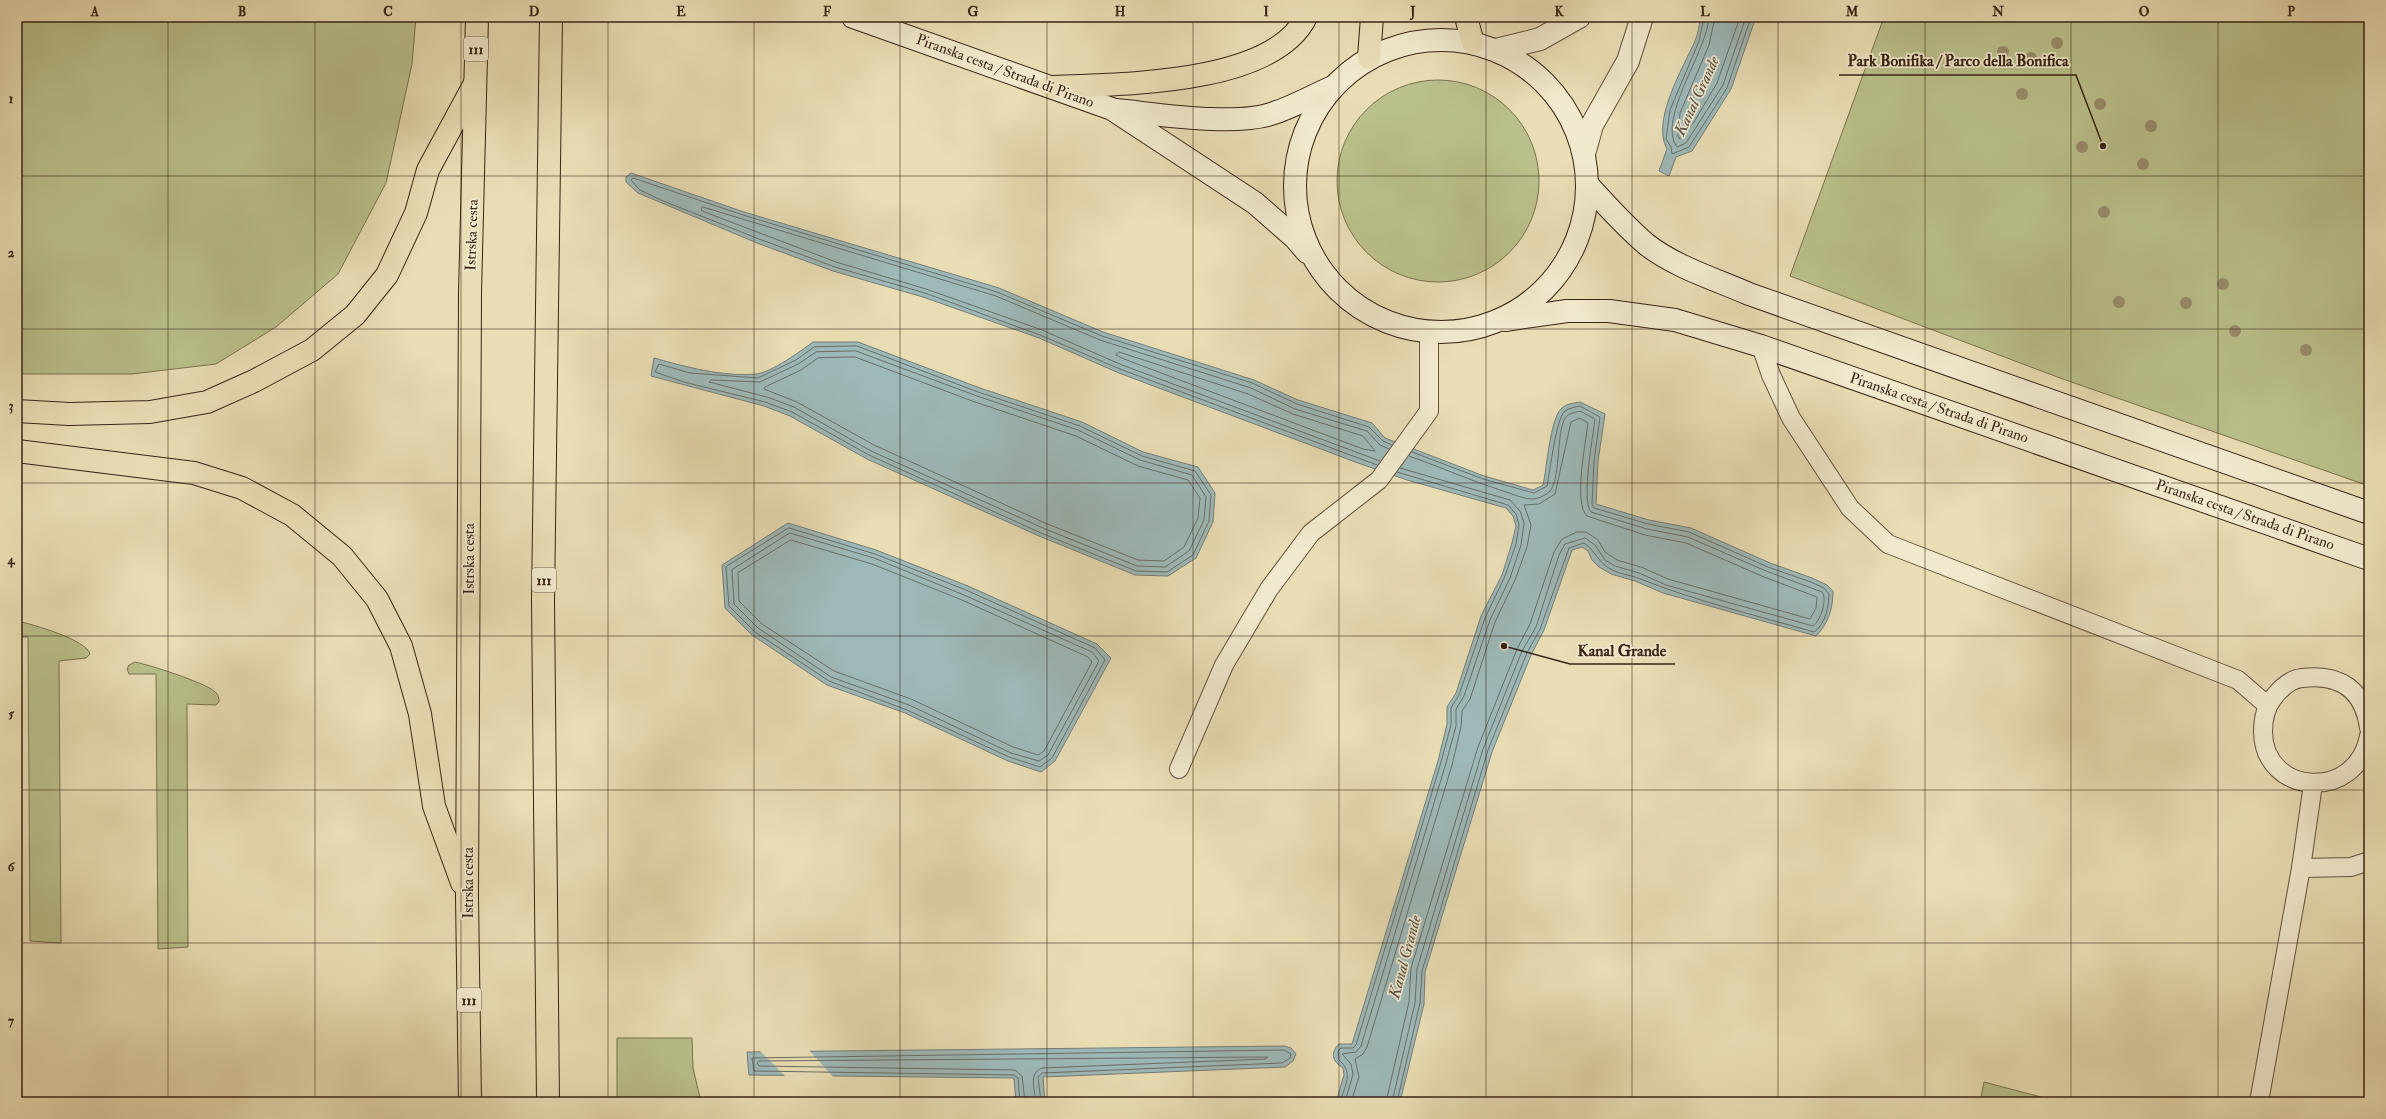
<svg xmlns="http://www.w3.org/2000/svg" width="2386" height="1119" viewBox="0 0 2386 1119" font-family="'IM FELL Double Pica',serif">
<rect width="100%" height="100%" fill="#e9ddb4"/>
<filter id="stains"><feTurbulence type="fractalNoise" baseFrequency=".005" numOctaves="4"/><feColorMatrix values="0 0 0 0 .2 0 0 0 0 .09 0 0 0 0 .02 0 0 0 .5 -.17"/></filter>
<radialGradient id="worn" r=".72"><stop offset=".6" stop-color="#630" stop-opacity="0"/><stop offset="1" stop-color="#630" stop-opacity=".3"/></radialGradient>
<g fill="#bac08b" stroke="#797250">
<path d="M17,17H416L412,64L386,183L338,274L276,327L216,364L132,374H17Z"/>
<path d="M1884,17H2369V486L2060,378L1790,276Z"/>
<circle cx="1438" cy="181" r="101"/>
<path d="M17,621C32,624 87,640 90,654L86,658L59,661L61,943L30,941L28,637H17Z"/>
<path d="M135,662C150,665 203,682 214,691C218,694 219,697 219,702L216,705L187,704L188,947L158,949L156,674H129L127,669L129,665Z"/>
<path d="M617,1038H692L693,1068L701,1102H617Z"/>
<path d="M1984,1082L2060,1102H1980Z"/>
</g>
<g fill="#9db9b9" stroke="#757d77">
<path d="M1701,17H1756L1731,89L1692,151L1676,157L1669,176L1659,171L1667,149C1651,121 1683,68 1695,41C1698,34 1699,25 1701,17Z"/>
<path d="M631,173L744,212L999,288L1103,332L1254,380L1298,400L1372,423L1385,438L1484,476L1533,490L1543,485C1547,468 1550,418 1562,408C1566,404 1574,403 1580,402L1605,414L1598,461L1596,504L1649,520L1691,528L1770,563L1812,578L1827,585L1833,591C1833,609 1828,624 1816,636L1663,593L1635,581L1611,574L1599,567L1592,560L1588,551L1582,547L1572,550L1544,630L1531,655L1492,752L1425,972L1424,1004L1400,1102H1336L1344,1075L1343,1068C1332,1061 1330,1053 1339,1044H1352L1438,761L1447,724V707L1456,693L1481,616L1502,575L1512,543L1516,526L1513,516L1506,508L1407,480L1358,463L1119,373L1039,338L923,297L833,271L757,243L638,193L626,182V177Z"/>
<path d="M813,342H858L980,388L1082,422L1143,452L1198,467L1215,493L1213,522L1196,558L1168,576L1135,575L1039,536L867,459L790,416L764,406L651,376L654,358C686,367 723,377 757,374C771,372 800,352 813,342Z"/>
<path d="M788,523L876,550L968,586L1097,644L1111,658L1055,761L1041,772L1008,761L905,713L827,685L752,635L725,608L722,565Z"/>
<path d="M1284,1046L1291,1048L1296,1054L1293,1061L1285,1067L1043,1077L1045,1102H1016L1014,1078L749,1075L747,1052Z"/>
</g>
<path fill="#e9ddb4" d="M759,1050H809L834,1078L786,1077Z"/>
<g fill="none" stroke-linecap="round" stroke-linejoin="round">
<g stroke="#6a6e67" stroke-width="1">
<path d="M1704,17L1699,41L1670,110L1666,139L1671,147L1672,154L1689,147L1727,88L1751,17"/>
<path d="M1709,17C1708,50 1656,120 1677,147L1686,143L1723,85L1746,17"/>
<path d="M1715,17L1709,45L1680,113L1678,136L1680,139L1694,122L1717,83L1740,17"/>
<path d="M857,346L978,392L1080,426L1142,456L1195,471L1211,495L1209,521L1193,555L1167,572L1136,571L1041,533L869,455L792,412L765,402L684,382L655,372L659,364L690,373L758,378L796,360L814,347Z"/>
<path d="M856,351L977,396L1078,430L1140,460L1192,475L1206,497L1204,520L1189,551L1165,567L1137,566L1043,528L871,451L794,407L767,397L709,382L711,380L760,382L798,364L816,352Z"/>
<path d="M1119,352L1248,394L1293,414L1363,436L1375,451L1363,449L1124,359L1116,355Z"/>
<path d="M855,357L975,402L1076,436L1138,466L1188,480L1200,498L1198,518L1184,547L1164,561L1138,560L1045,523L874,445L797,402L764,389L765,387L801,370L818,358Z"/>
<path d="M1380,461L1122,365L1042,330L926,289L836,262L702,211L701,208L703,207L996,296L1100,340L1251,388L1295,409L1367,431L1380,445L1389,449"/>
<path d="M1377,465L1120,369L1040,335L925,293L835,267L759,239L661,200L640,190L631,180L633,178L743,215L997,292L1102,336L1252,383L1297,404L1369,427L1383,441L1392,445"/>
<path d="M789,528L875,554L966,590L1095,648L1105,660L1052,758L1040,767L1009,757L907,710L829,681L755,632L729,606L726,567Z"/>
<path d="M790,533L874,558L964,595L1092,652L1099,661L1048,755L1039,761L1011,753L909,705L831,677L758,628L734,604L732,570Z"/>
<path d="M791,540L872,564L962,600L1088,657L1092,662L1044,751L1038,755L1013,747L911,699L834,671L762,624L739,601L738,573Z"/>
<path d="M1020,1102L1018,1078L1014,1075L754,1071L752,1058L1284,1050L1291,1054L1290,1058L1282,1063L1042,1073L1038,1077L1041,1102"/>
<path d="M1025,1102L1022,1076L1015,1070L759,1066L757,1063L759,1061L1268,1057L1266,1059L1042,1068C1028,1073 1035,1091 1036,1102"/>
<path d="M1340,1102C1345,1085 1354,1073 1339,1060L1338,1051L1341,1048H1353L1356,1045L1441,762L1451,725V708L1459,695L1485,618L1505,576L1516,544L1519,525L1516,514L1508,505L1397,472"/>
<path d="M1345,1102L1353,1074L1351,1064L1342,1054L1356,1052L1361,1046L1446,763L1456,726V709L1464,696L1490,620L1510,578L1521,545L1524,523L1520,511L1510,500L1400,468"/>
<path d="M1351,1102L1359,1077L1355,1059L1363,1054L1367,1047L1452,765L1461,727L1462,711L1470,699L1495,622L1515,580L1527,547L1531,525L1524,505L1539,504L1555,494L1571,422L1580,418L1588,423C1586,442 1573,503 1587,516L1645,535L1686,543L1764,577L1817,597L1816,608L1810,619L1668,579L1641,567L1617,560L1605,552L1598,540L1586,532H1577L1562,539L1554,552L1530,624L1517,649L1478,747L1411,968L1409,1002L1386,1102"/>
<path d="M1392,1102L1415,1003L1417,969L1483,749L1522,651L1536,627L1559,555L1565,544L1585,538L1595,545L1605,560L1615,566L1639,573L1666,585L1813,626C1820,622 1828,599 1822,592L1766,571L1688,537L1647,529L1591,512C1581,501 1593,436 1595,419L1580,411C1577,412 1571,413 1568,415C1555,424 1562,477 1550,491C1546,495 1538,499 1533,499C1523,499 1513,494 1503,491C1471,481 1441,467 1409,456"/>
<path d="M1397,1102L1420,1003L1422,971L1488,750L1527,653L1540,629L1569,548L1584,543C1595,550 1598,563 1612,570C1620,574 1630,575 1638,578C1695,601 1755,615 1814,632C1825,625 1829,606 1829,594L1824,588L1811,582L1768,567L1689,532L1648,524L1594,508L1592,504L1594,461L1600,417L1580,406C1576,407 1569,408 1565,411C1556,418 1550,472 1547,486L1534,493L1483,479L1412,452"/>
</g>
<defs>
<g id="service">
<path d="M1761,346L1771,375L1791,418L1850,508L1888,544L2238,680L2267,705"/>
<path d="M2369,728C2364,690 2340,673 2302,678C2290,679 2280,689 2273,698C2265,708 2263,719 2263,732C2264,796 2357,802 2369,736"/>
<path d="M1179,769L1224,665L1269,589L1311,533L1379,480L1429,411V332"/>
<path d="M2301,868L2351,867L2369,861"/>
<path d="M2259,1102L2301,868L2313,784"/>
</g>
<g id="tertiary">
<path d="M1496,50L1540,39L1579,17"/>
<path d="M1584,154L1592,125L1628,61L1642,17"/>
</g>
<g id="secondary">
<path d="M853,17L1112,109L1255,203L1295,238L1307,252"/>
<circle cx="1441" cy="186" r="146"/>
<path d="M1116,110C1158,114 1235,127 1274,113C1295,106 1314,95 1333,87"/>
<path d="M1588,185C1606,205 1625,226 1646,244C1675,267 1715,279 1749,294L2369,513"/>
<path d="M1505,320L1567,311H1609L1675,320L1761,346L2369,559"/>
</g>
<g id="trunk">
<path d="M1466,17L1473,43"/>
<path d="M1369,58L1372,17"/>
<path d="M1050,87C1117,84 1272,86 1306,17"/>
<path d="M17,411L69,414L150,412L207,402L254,381L312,350L355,315L387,275L416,213L428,170L474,85"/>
<path d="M17,451L194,473L242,488L292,515L342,556L377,599L401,646L420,714L434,806L462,883"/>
<path d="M470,1102L467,897L470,293L477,17"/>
<path d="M548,1102L543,600L551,17"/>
</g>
</defs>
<use href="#service" stroke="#64523d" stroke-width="20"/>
<use href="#tertiary" stroke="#64523d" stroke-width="24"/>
<use href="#secondary" stroke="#382315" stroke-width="24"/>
<use href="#trunk" stroke="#382315" stroke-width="24"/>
<use href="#service" stroke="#f1e9ce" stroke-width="18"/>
<use href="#tertiary" stroke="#f1e9ce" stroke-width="22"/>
<use href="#secondary" stroke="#f1e9ce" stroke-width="22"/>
<use href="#trunk" stroke="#e9ddb4" stroke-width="22"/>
</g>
<g fill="#998c6c">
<circle cx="2057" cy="43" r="6"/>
<circle cx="2003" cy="52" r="6"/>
<circle cx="2031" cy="58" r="6"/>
<circle cx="2022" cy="94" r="6"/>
<circle cx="2100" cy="104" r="6"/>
<circle cx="2151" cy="126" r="6"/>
<circle cx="2082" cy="147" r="6"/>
<circle cx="2143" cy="164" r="6"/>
<circle cx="2104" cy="212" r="6"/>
<circle cx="2223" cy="284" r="6"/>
<circle cx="2119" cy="302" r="6"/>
<circle cx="2186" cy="303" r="6"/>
<circle cx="2235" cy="331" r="6"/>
<circle cx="2306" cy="350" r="6"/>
</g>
<path fill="none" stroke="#382315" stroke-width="1" stroke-opacity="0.55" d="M168,17V1102M315,17V1102M461,17V1102M608,17V1102M754,17V1102M900,17V1102M1047,17V1102M1193,17V1102M1339,17V1102M1486,17V1102M1632,17V1102M1778,17V1102M1925,17V1102M2071,17V1102M2218,17V1102M17,176H2369M17,329H2369M17,483H2369M17,636H2369M17,790H2369M17,943H2369"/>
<g text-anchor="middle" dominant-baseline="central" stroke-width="3.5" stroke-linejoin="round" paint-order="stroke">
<g fill="#f1e9ce" stroke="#705e4c" stroke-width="1">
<rect x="464" y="37" width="24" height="24" rx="3"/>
<rect x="532" y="568" width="24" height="24" rx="3"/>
<rect x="457" y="988" width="24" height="24" rx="3"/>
</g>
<g font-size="14" font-weight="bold" fill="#382315">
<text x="476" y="49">111</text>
<text x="544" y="580">111</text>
<text x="469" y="1000">111</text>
</g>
<g font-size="15" fill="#382315" stroke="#f1e9ce">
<text transform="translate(1005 71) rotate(20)">Piranska cesta / Strada di Pirano</text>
<text transform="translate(472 235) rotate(-88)">Istrska cesta</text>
<text transform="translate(1939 408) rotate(19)">Piranska cesta / Strada di Pirano</text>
<text transform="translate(2245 515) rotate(19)">Piranska cesta / Strada di Pirano</text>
<text transform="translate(469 559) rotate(-90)">Istrska cesta</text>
<text transform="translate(468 883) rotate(-90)">Istrska cesta</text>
</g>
<g font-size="16" font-style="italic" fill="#565046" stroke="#f1e9ce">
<text transform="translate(1697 96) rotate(-65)">Kanal Grande</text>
<text transform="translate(1405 957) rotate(-75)">Kanal Grande</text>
</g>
</g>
<path fill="none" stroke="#382315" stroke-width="1.5" d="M2103 146L2076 75H1839M1504 646L1570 664H1675"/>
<g fill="#382315" stroke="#f1e9ce" stroke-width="1.5">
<circle cx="2103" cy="146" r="4"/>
<circle cx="1504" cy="646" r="4"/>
</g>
<g font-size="16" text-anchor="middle" font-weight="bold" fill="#382315" stroke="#f1e9ce" stroke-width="3.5" stroke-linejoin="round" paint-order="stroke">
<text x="1958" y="66">Park Bonifika / Parco della Bonifica</text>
<text x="1622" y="656">Kanal Grande</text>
</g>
<rect width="2386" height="1119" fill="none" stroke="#e9ddb4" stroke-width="44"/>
<rect x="22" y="22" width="2342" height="1075" fill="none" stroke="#382315" stroke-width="1.5"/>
<g font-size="13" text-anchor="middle" font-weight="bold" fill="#382315">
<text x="95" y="16">A</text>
<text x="242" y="16">B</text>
<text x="388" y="16">C</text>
<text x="534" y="16">D</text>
<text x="681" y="16">E</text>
<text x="827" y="16">F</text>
<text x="973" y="16">G</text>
<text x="1120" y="16">H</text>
<text x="1266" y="16">I</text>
<text x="1413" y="16">J</text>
<text x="1559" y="16">K</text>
<text x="1705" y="16">L</text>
<text x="1852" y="16">M</text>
<text x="1998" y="16">N</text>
<text x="2144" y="16">O</text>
<text x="2291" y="16">P</text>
<text x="11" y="103">1</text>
<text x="11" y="257">2</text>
<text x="11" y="410">3</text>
<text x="11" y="564">4</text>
<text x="11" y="718">5</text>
<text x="11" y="871">6</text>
<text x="11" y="1025">7</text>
</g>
<rect width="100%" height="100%" filter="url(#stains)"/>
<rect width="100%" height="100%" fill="url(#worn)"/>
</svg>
